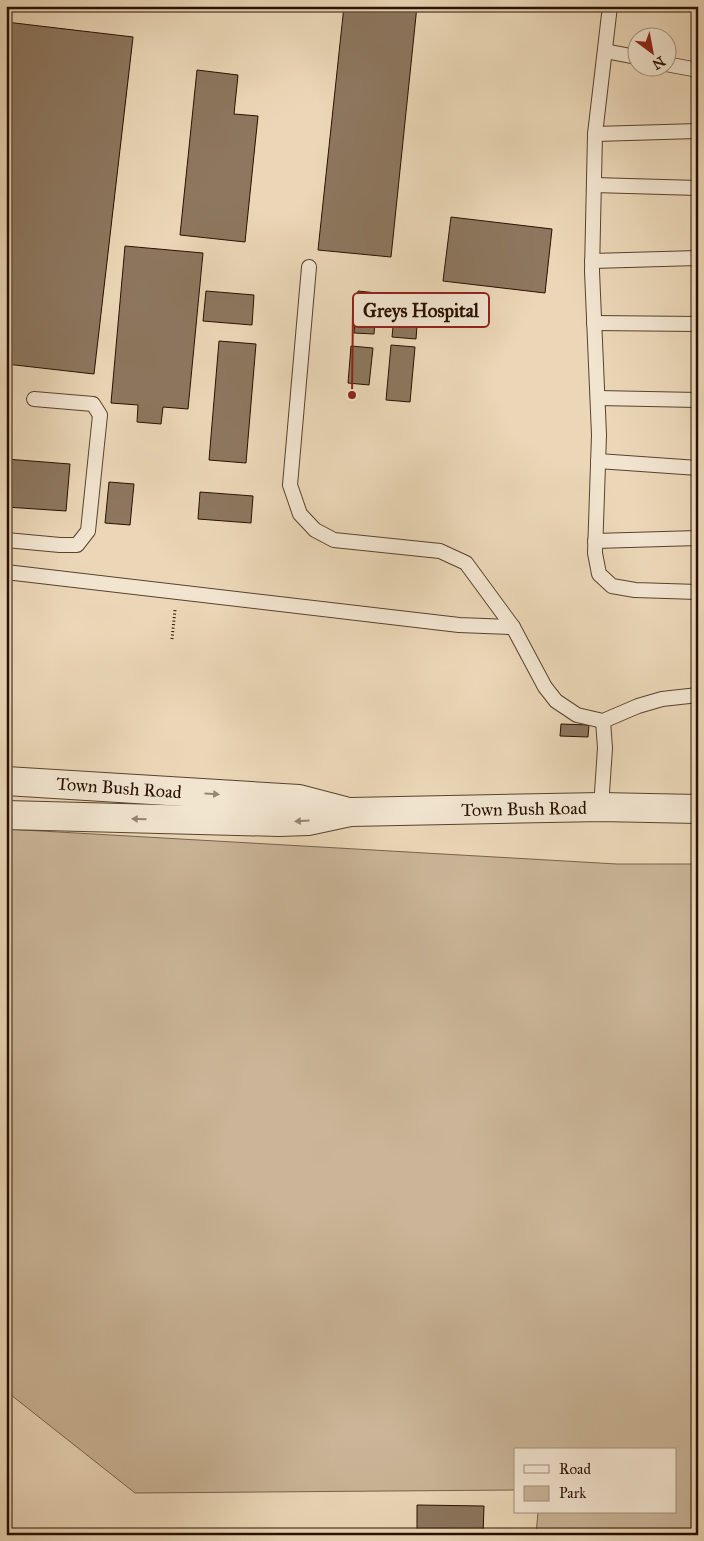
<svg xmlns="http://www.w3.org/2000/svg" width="704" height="1541" viewBox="0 0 704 1541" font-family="'IM FELL Great Primer',serif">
<rect width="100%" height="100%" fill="#ebd7b7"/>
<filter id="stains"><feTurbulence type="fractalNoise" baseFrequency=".004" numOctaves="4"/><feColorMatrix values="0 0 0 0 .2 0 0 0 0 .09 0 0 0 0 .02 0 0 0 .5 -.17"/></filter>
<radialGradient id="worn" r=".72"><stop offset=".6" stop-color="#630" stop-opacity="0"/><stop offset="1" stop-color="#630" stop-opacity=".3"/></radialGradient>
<path fill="#cab598" stroke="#79624c" d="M6,829L617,864H698V1535H536L538,1512H675V1450H515V1490L135,1493L6,1391Z"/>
<g fill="#8d775f" stroke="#281000">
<path d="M344,6H417L391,257L318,250Z"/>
<path d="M6,22L133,37L94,374L6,364Z"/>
<path d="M197,70L238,75L234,114L258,116L245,242L180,235Z"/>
<path d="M451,217L552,229L545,293L443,281Z"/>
<path d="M125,246L203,253L188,409L163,407L161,424L137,422L138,405L111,403Z"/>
<path d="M206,291L254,295L252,325L203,321Z"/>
<path d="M358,291L377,293L374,334L354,333Z"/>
<path d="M396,296L419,298L416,339L392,337Z"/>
<path d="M219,341L256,344L246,463L209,460Z"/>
<path d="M391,345L415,347L410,402L386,400Z"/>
<path d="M351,346L373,348L369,385L348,383Z"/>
<path d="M6,459L70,464L66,511L6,507Z"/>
<path d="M109,482L134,484L130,525L105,523Z"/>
<path d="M200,492L253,496L251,523L198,519Z"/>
<path d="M561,724L589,725L588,737L560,736Z"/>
<path d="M417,1505L484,1506L483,1535H417Z"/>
</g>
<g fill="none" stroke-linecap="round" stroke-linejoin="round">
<defs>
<g id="service">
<path d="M610,6L595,134L592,271L599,435L595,553L599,574L612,586L635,590L698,592"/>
<path d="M605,51L636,57"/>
<path d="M666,64L698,70"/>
<path d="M595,134L698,131"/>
<path d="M594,185L698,188"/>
<path d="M592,261L698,258"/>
<path d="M309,267L290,485L300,514L315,530L334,540L440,551L466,563L513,627L545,687L556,701L577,715L603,721L638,706L662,699L698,695"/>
<path d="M594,323L698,324"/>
<path d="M598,398L698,400"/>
<path d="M598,461L698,468"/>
<path d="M6,540L60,545H77L88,531L100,415L93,404L34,399"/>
<path d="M595,541L698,538"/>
<path d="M6,572L459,625L513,627"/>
<path d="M601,807L605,748L603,721"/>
</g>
<g id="tertiary">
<path d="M6,781L299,799L345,811"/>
<path d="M6,815L279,822L308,821L350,812L601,807L698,809"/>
</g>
</defs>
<use href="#service" stroke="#59422e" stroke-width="16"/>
<use href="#tertiary" stroke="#59422e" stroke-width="30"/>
<path stroke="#281000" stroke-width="3" stroke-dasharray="1 2.5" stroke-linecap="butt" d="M172,639L175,610"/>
<use href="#service" stroke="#f2e5d0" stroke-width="14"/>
<use href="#tertiary" stroke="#f2e5d0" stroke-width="28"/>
</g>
<defs><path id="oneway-solid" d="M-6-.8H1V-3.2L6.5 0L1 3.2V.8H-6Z" transform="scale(1.25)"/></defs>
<g fill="#978572">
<use href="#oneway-solid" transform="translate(212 794) rotate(4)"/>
<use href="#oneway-solid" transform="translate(139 819) rotate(-179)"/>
<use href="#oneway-solid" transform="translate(302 821) rotate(177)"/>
</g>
<g text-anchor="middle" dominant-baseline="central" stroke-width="5" stroke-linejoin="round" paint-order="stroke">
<g font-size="18" fill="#281000" stroke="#f2e5d0">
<text transform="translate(119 788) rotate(4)">Town Bush Road</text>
<text transform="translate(524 809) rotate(-1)">Town Bush Road</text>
</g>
</g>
<path fill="none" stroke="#8f2418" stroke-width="2" d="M352 395L353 310"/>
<circle fill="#8f2418" stroke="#f2e5d0" stroke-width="2" cx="352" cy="395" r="5"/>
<rect fill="#f2e5d0" stroke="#8f2418" stroke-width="2" x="353" y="293" width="136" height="34" rx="5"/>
<g font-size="19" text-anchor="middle" font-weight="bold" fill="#281000">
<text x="421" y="317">Greys Hospital</text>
</g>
<rect width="704" height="1541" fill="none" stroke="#ebd7b7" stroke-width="25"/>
<rect x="8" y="8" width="689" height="1526" fill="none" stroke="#281000" stroke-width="2.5"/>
<rect x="12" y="12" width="679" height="1516" fill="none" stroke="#281000"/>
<rect x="514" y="1448" width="162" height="65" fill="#f2e5d0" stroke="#a1907d"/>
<rect x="524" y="1465" width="25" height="8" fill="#f2e5d0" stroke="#a1907d"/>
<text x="559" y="1474" font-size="15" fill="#281000">Road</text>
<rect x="524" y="1486" width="25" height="15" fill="#cab598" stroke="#a1907d"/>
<text x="559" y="1498" font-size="15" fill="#281000">Park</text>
<g transform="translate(652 52) rotate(148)"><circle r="24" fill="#f2e5d0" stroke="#a1907d"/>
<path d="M0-4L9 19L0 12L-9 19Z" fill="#8f2418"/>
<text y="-8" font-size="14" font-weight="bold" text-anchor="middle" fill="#281000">N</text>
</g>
<rect width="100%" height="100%" filter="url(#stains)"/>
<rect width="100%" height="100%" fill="url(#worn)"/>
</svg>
